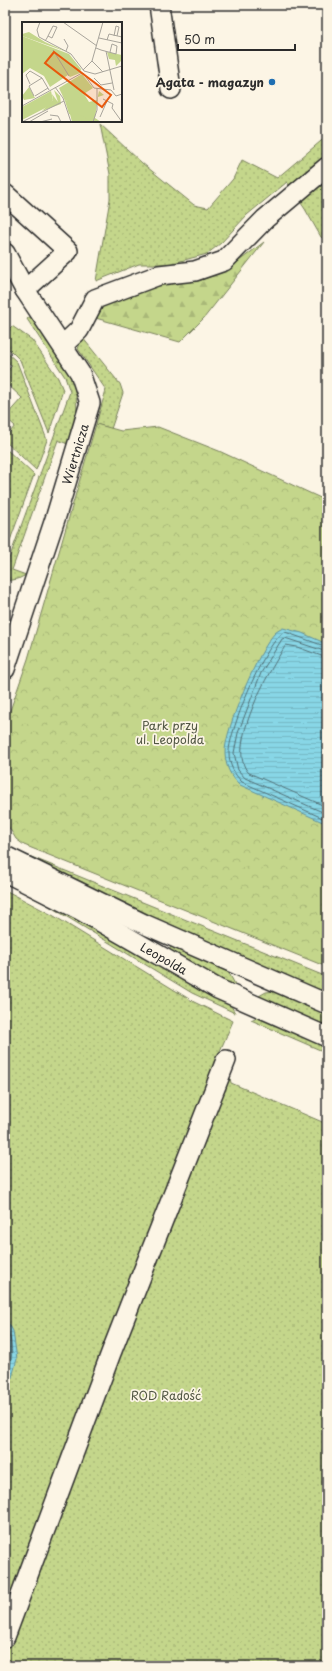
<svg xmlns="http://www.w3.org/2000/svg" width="332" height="1671" viewBox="0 0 332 1671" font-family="'Playpen Sans',sans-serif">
<defs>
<pattern id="grass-dots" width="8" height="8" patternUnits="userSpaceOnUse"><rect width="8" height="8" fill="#c4d68b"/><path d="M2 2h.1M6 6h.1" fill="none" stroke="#a9b878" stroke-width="1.8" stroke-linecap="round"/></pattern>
<pattern id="forest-firs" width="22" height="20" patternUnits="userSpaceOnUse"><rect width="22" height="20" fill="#c4d68b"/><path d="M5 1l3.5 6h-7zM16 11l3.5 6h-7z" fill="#a9b878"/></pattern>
<pattern id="park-crowns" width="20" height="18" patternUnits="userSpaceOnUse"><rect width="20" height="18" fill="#c4d68b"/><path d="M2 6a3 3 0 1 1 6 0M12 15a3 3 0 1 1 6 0" fill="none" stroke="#a9b878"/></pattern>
<pattern id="water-rules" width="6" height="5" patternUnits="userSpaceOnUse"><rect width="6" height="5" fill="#88d6e6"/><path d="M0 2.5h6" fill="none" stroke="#76b8c5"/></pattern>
</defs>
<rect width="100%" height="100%" fill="#fcf5e5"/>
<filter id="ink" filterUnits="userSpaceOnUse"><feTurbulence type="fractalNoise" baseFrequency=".025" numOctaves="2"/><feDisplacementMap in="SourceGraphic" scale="8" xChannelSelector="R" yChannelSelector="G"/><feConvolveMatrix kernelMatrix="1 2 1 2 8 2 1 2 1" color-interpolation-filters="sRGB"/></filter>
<g filter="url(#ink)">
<g fill="url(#grass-dots)" stroke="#78805b">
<path d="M100,124L142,163L194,205L208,208L233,179L242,160L277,178L327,136V241L321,237L305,209L287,182L247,215L221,243L207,254L169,264H139L96,281L110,199V174Z"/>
<path d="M31,316L72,377L76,395L77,411L70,445L58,440L12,570L26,575L18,579L5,581V570L70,392L65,377L27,319Z"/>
<path d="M12,326L32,340L58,378L63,390L49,433L20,360L5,345V333Z"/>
<path d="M82,337L120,384L123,393L111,429L96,424L106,390L78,349Z"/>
<path d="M5,351L17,362L47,440L36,470L5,441V438L15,426L5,417L22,398L5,382V373L12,366L5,360Z"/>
<path d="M5,448L34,475L5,554Z"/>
<path d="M24,854L327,977V991L317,989L105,899L22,859Z"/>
<path d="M13,882L230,1004L235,1013L192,993L49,906L11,886Z"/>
<path d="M5,890L54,916L194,1002L233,1021L213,1067L229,1073L231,1083L327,1124V1666H5Z"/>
<path d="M171,946L224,969L230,975L236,986L234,987L169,951Z"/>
<path d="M276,991L327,1013V1027L259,996L266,992Z"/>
<path d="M257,1017H262L327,1046V1053L251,1020Z"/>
</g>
<path fill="url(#forest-firs)" stroke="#78805b" d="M264,242L204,318L180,342L92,317L101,305L163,282L198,281L226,271Z"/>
<path fill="url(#park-crowns)" stroke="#78805b" d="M96,424L121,431L158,427L219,451L327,501V967L24,845L16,839L5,821V725L28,659Z"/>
<g fill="url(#water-rules)" stroke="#63929b">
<path d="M283,628L302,633L327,644V824L240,785C230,775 226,768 225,753C224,731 259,649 275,633C277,631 281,629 283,628Z"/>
<path d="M5,1317L13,1331L17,1359L5,1403Z"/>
</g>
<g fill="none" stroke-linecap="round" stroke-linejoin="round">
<g stroke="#506f76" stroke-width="1">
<path d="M327,647L285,632C266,639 229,731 229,752C229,765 234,774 242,782L327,820"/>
<path d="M327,652L285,638L282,639L261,673L238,733L234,753L238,770L245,778L327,814"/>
<path d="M327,658L297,647L286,645C270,669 224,749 249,773L327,807"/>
<path d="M5,1325C17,1346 10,1369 5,1391"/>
</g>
<defs>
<g id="minor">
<path d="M159,5L171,89"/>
<path d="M5,194L68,251L25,290"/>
<path d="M5,253L25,290L80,373L90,403L56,516L5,669"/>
<path d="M63,345L79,330L95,299L159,275L195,271L224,261L265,219L327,167"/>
<path d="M5,856L144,924L327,1004"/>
<path id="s1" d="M5,872L80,910L218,989L327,1037"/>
<path d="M5,1637L111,1353L226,1060"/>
</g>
</defs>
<use href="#minor" stroke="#2b2b2b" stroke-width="22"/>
<use href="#minor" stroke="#fcf5e5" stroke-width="19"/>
</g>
</g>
<circle fill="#1f6fb2" stroke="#fcf5e5" stroke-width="1.5" cx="272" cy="82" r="4"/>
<g text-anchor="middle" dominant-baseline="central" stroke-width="3.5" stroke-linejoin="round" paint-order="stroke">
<g font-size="12" font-weight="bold" fill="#2b2b2b" stroke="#fcf5e5" text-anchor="end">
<text x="264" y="82">Agata - magazyn</text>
</g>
<g font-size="12" fill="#2b2b2b" stroke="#fcf5e5">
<text transform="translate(75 454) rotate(-73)">Wiertnicza</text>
<text stroke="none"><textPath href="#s1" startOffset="181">Leopolda</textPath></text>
</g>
<g font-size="12" fill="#515643" stroke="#fcf5e5">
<text x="170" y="725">Park przy<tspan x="170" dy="14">ul. Leopolda</tspan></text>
<text x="166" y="1395">ROD Radość</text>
</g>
</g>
<g transform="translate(22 22)">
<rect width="100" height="100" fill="#fcf5e5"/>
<path d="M0,14L47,32L59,47L58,51L48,55L46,53L28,65L22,54L8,46L0,52ZM7,65L13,76L2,78L0,74ZM32,68L38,74L39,82L20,89L31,78L30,72L36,80ZM77,69L82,73L76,75L73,96L79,100H68L47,92L43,79L62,72L67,80L75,78Z" fill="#c4d68b"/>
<path d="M7,10L23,20L45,30L0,14V12ZM52,90L69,99L68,100H50L48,92Z" fill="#c4d68b"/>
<path d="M29,69L31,78L27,84L0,98V85Z" fill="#c4d68b"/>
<path d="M85,30L100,33V43L99,39L94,44L93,38L87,37ZM60,52L71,66L54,77L43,79L37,66Z" fill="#c4d68b"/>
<path fill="none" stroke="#a8a49b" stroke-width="1" d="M18,0L15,8L17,15L49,32L62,49L73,52L100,44M41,0L75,24M92,14L94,4L97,5L95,14M77,16L100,21M42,17L46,24L44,29M85,18L87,12L100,15M23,19L25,16L31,4L35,5L30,16L26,14M74,26L79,28L94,32L95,24L90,22L88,30M31,28L47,54M84,29L92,68M70,39L81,50M61,48L70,39L81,0M61,51L72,66L89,68L94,74L100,72M72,56L79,63L90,61M8,62L4,53L8,49L20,56L27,68M33,65L41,76L49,100M12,74L7,64L20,56M13,74L26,66M81,77L91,82L90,86L100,100M0,84L60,51M28,93L36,94L39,100M78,95L85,79M0,100L42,79M7,100L26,89M18,100L30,97M71,100L75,88V66"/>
<path fill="#e8590c" fill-opacity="0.15" stroke="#e8590c" stroke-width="2" d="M32,30L89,73L80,85L23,41Z"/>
<rect width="100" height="100" fill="none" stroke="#2b2b2b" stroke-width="2"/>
</g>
<rect width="332" height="1671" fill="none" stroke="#fcf5e5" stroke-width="20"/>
<rect x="10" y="10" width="312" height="1651" fill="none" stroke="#2b2b2b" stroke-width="1.5" filter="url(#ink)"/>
<path d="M178 44v6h117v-6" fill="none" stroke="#2b2b2b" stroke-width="2"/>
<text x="184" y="44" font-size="12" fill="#2b2b2b" stroke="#fcf5e5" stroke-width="3" paint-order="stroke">50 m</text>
</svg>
